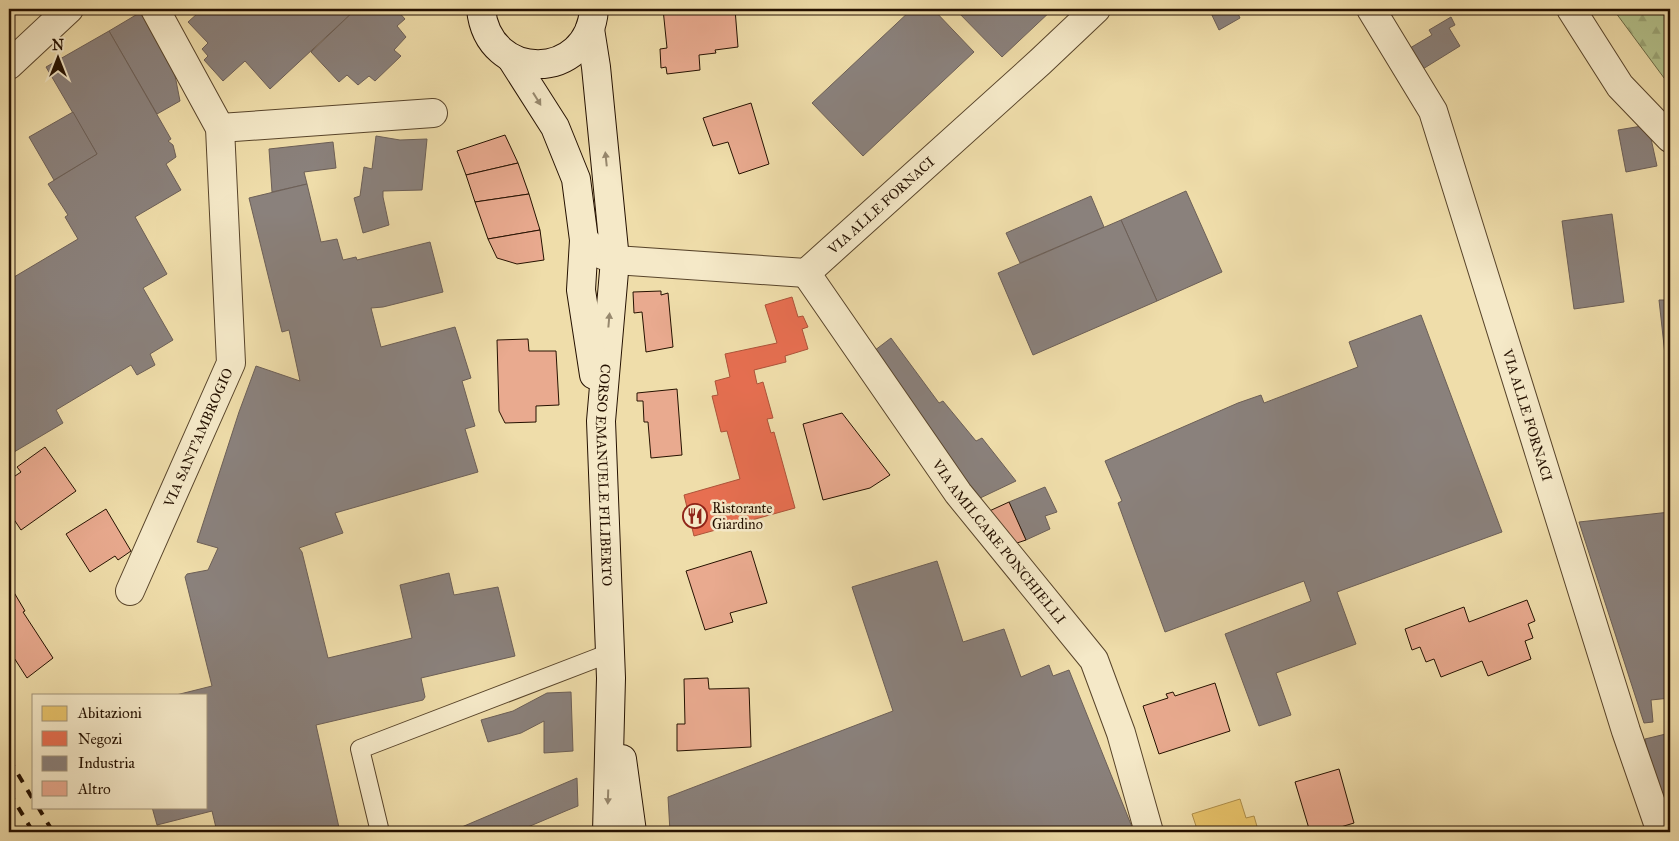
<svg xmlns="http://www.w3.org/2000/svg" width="1679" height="841" viewBox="0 0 1679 841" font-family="'IM FELL Great Primer',serif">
<defs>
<pattern id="forest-firs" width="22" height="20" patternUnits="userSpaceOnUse" patternTransform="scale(1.25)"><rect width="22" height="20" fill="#b4c28c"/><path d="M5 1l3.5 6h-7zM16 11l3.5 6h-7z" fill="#9ba677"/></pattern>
</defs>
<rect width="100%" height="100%" fill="#efddaa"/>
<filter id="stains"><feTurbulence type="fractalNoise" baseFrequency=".004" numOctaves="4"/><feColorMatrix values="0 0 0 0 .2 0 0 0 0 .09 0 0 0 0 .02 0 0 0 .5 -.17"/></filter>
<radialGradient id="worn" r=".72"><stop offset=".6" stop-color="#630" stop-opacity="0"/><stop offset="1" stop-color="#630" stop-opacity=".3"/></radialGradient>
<path fill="url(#forest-firs)" stroke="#6c6a46" d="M1613,9H1670V86Z"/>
<path fill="#e9c46a" stroke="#ae8e4a" d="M1240,799L1246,818L1254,816L1258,830L1250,832H1198L1192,814Z"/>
<path fill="#e76f51" stroke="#ad5339" d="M792,297L798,317L803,316L808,327L802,329L808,349L785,356L786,362L754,370L757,384L763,382L773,418L767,419L771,433L774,432L795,508L694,536L684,495L740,479L727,431L721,432L712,396L718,395L715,381L730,377L725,354L777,343L765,305Z"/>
<g fill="#8a817c" stroke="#6c5f57">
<path d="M146,9L171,55L180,101L157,114L109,31Z"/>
<path d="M195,9H356L270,89L245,61L223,81L204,60L208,56L202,49L208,43L188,22L198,13Z"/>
<path d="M356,9H396L405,19L397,26L406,37L394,50L401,56L375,81L369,76L358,85L347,75L339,82L311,52Z"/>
<path d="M912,9H933L974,52L863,156L812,103Z"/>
<path d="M955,9H1053L1002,57Z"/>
<path d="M1209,9H1236L1240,18L1219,30Z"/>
<path d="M1451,17L1455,25L1449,28L1460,46L1418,72L1405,51L1432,35L1429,30Z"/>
<path d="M109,31L171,139L168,141L173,145L176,157L166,164L181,190L135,217L167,274L143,288L173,340L150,354L155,365L137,375L131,365L56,410L63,423L9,455V280L78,239L65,217L68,215L48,184L97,154L46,67Z"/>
<path d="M73,112L97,154L54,180L29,137Z"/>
<path d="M1648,125L1657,166L1626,172L1618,130Z"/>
<path d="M376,136L400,140L427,139L422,190L383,191V197L389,225L363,233L354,198L360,196L364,167L372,169Z"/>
<path d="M333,142L336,168L304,172L307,184L272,192L269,149Z"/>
<path d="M307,184L321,242L337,239L343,260L356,257L357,260L430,242L443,292L383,307L371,308L381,347L455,327L471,378L462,381L475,426L465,429L478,472L335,513L343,533L299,548L302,552L328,658L412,638L400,585L449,573L454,595L498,587L515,656L421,678L425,697L423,700L316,725L340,832H217L212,811L157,825L152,807H206V695H176L212,686L185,577L187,574L208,570L218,548L197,542L239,412L256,366L300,381L289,330L282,332L249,198Z"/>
<path d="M1186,191L1222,272L1157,301L1121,220Z"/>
<path d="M1091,196L1104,227L1020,263L1006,233Z"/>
<path d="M1612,214L1624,302L1574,309L1562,221Z"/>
<path d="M1121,220L1157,301L1033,355L998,273Z"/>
<path d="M1659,300H1670V400Z"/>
<path d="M1421,315L1502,532L1337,592L1356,644L1276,673L1291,715L1259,726L1225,634L1311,601L1304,581L1165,632L1118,503L1122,501L1105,461L1238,403L1261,395L1264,403L1358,367L1349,342Z"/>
<path d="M891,338L939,403L943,401L976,441L982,438L1016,481L976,500L866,357Z"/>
<path d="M1045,487L1057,512L1045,516L1050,529L1026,540L1009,502Z"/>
<path d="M1670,512V698L1651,700L1653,722L1644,723L1579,522Z"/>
<path d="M937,561L963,642L1004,629L1021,677L1049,665L1053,676L1069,670L1134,832H670L668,797L893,711L852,587Z"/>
<path d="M571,692L573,751L544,753V721L521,733L488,742L481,720L513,711L547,693Z"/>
<path d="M1670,733V832L1652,773L1645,739Z"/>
<path d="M577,778L578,806L568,810L516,832H450Z"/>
</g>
<g fill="#e9aa8f" stroke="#251100">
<path d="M663,9H735L738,47L715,50L716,53L699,55L700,70L667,74L666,67L661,68L660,49L667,48Z"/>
<path d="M751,103L769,164L739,174L728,142L713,146L703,118Z"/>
<path d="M505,135L518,163L466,175L457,151Z"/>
<path d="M518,163L529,194L475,202L466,175Z"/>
<path d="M529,194L540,230L488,239L475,202Z"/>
<path d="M540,230L544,260L517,264L497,258L488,239Z"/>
<path d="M661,291V295L668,293L673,347L646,352L642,312L634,313L633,292Z"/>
<path d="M528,339L529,351H556L559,405L536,406V422L505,423L499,411L497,340Z"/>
<path d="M677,389L682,455L651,458L648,422H644L643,401H637V393Z"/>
<path d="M842,413L890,475L870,488L823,500L803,424Z"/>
<path d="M45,447L76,491L21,530L9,512V480L21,472L17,467Z"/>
<path d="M1009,502L1026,540L1011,545L985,513Z"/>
<path d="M106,509L131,551L118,560L115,556L90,572L66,534Z"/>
<path d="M751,551L767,603L730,613L733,622L705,630L686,571Z"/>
<path d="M9,584L25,611L23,612L53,658L27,678L9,650Z"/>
<path d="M1527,600L1535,621L1528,624L1533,638L1525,641L1531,659L1488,676L1482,661L1441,677L1434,659L1426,662L1420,647L1412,650L1405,629L1464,607L1469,622Z"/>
<path d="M708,678L709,689L749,688L751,747L677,751V724H685L684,679Z"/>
<path d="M1215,683L1230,731L1159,754L1143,706L1168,698L1166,694L1173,692L1175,696Z"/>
<path d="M1339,769L1354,823L1324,832H1310L1295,782Z"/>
</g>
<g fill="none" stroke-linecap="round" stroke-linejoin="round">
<defs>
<path id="service" d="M380,832L360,749L610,653"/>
<g id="minor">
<path id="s1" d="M1371,9L1433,111L1626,731L1661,832"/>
<path d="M1571,9L1620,86L1670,138"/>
<path d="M9,65L69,9"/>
<path d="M220,128L433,113"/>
<path id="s2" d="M584,240L598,253L615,260L806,273L1040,62L1096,9"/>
<path id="s3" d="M806,273L958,493L1094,660L1121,733L1149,832"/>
<path id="s4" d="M130,591L231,363L220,128L155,9"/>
</g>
<g id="secondary">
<path d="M481,9C488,83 589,82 594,9"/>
<path id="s5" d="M590,29L596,67L615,260L601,421L611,678L607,832"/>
<path d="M511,58L555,127L576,179L584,240L581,290L594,375"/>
<path d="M622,759L632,832"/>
</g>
</defs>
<use href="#service" stroke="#58442a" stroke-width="20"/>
<use href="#minor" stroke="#58442a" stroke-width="30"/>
<use href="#secondary" stroke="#251100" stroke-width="30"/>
<use href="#service" stroke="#f5e9c8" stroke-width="18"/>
<use href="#minor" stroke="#f5e9c8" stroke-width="28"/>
<use href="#secondary" stroke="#f5e9c8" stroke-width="28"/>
<g stroke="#251100" stroke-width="4" stroke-dasharray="9 9" stroke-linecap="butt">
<path d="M9,759L34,801"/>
<path d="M9,792L33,832"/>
<path d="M38,807L53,832"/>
</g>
</g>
<defs><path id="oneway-solid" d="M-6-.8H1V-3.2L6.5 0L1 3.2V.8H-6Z" transform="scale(1.25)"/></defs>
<g fill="#97886e">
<use href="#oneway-solid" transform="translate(537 99) rotate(58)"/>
<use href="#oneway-solid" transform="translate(606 159) rotate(-96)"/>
<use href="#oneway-solid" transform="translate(609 320) rotate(-85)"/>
<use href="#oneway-solid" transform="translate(608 797) rotate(92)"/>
</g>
<defs>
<symbol id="restaurant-ring" viewBox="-11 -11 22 22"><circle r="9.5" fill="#f5e9c8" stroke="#8f2418" stroke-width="1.5"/><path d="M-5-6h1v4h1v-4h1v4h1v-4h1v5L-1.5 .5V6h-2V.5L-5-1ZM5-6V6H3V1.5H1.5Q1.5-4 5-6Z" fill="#8f2418"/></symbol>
</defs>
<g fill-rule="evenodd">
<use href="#restaurant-ring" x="681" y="502" width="28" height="28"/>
</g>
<g text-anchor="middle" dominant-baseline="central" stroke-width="5" stroke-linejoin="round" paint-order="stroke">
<g font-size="14" fill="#251100" stroke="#f5e9c8">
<text stroke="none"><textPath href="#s2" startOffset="330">VIA ALLE FORNACI</textPath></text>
<text stroke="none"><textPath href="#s1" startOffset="438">VIA ALLE FORNACI</textPath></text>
<text stroke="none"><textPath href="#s4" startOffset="168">VIA SANT'AMBROGIO</textPath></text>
<text stroke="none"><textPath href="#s5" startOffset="448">CORSO EMANUELE FILIBERTO</textPath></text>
<text stroke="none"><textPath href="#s3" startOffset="331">VIA AMILCARE PONCHIELLI</textPath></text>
</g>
<g font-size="14" fill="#251100" stroke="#f5e9c8" text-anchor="start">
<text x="712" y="508">Ristorante<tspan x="712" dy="16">Giardino</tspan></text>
</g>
</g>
<rect width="1679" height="841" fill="none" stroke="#efddaa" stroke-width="30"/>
<rect x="10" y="10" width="1659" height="821" fill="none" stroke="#251100" stroke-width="2.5"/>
<rect x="15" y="15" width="1649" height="811" fill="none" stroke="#251100"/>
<rect x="32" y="694" width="175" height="115" fill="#f5e9c8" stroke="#a29378"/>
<rect x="42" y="706" width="25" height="15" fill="#e9c46a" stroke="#a29378"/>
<text x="78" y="718" font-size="15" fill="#251100">Abitazioni</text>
<rect x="42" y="731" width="25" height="15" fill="#e76f51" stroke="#a29378"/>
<text x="78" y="744" font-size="15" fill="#251100">Negozi</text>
<rect x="42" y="756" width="25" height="15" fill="#8a817c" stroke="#a29378"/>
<text x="78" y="768" font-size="15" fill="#251100">Industria</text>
<rect x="42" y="781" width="25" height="15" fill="#e9aa8f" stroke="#a29378"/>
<text x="78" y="794" font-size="15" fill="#251100">Altro</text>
<g transform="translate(58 58)" stroke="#f5e9c8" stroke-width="4" paint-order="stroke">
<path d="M0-4L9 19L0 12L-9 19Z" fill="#251100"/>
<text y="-8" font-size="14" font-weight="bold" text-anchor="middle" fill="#251100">N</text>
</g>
<rect width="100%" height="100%" filter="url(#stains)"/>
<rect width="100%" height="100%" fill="url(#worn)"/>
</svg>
